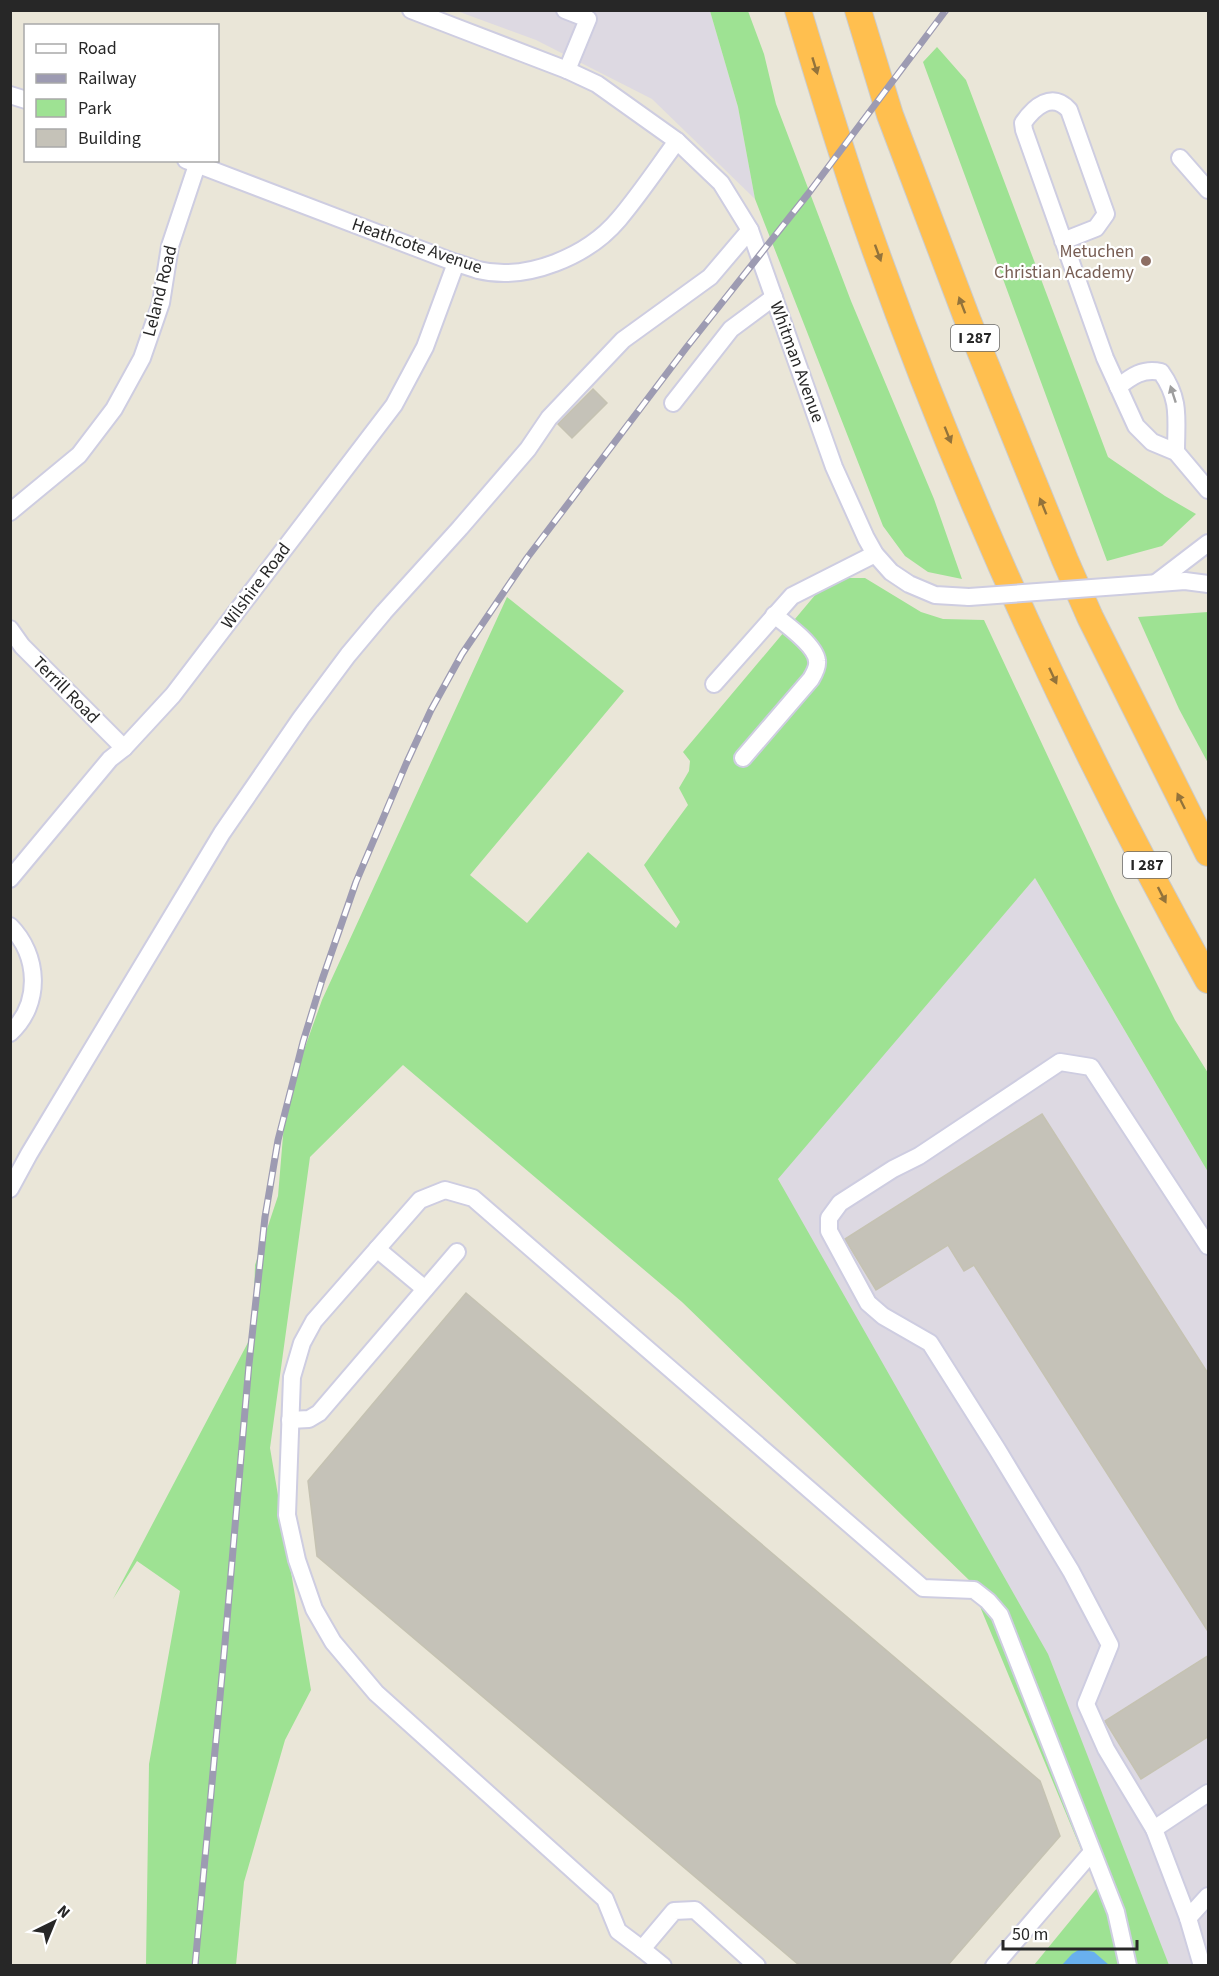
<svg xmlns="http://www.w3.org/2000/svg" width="1219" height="1976" viewBox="0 0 1219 1976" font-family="'Source Sans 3',sans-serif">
<rect width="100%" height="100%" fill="#eae6d8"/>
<g fill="#ddd9e2">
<path d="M457,11H710L738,107L755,199L652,99L536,40Z"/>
<path d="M1035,878L1208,1172V1965H1169L778,1178Z"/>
</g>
<g fill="#9ee293">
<path d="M710,11H748L764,54L776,104L851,301L934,499L962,579L928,572L905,556L883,526L755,199L738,107Z"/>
<path d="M937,47L966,80L1108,457L1165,496L1196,514L1162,546L1107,561L923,62Z"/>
<path d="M846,578H865L921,612L943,619L984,620L1116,902L1175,1020L1208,1073V1172L1035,878L778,1179L1048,1654L1169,1965H1034L1097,1888L969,1580L682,1302L403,1065L310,1157L270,1448L311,1690L285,1740L244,1882L236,1965H146L149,1764L180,1591L137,1561L113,1599L253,1333L255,1265L278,1196L286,1100L322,1000L507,597L624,691L470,875L527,923L588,852L676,928L680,922L644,865L688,805L679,788L689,771L690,761L683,752L816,594Z"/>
<path d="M1208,612V763L1179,709L1138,617Z"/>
</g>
<path fill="#69b0ee" d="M1080,1949L1094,1952L1109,1965H1062L1072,1954Z"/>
<g fill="#c5c2b8" stroke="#c5c2b2" stroke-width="1.5">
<path d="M593,389L607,403L572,438L558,424Z"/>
<path d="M1042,1114L1209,1375V1633L974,1265L964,1271L948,1245L876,1290L845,1239Z"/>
<path d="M466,1293L1040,1781L1060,1836L948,1965H799L317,1556L308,1481Z"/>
<path d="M1209,1655V1736L1141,1779L1105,1721Z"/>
</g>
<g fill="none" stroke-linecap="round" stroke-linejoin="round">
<defs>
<g id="minor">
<path d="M411,10L567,70L597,84L677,141L721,183L750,230L834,467L866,538L875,554L891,572L909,584L935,595L969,597"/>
<path d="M565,10L588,19L567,70"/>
<path d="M10,95L26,100"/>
<path d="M1180,158L1208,190"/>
<path d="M186,160L456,263C464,265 471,268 478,270C527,282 588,256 619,219C640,194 658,167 677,141"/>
<path d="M1063,241L1096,228L1106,214L1069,110C1052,91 1034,107 1023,123L1024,130L1105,358L1136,426L1152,442L1176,452L1208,490"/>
<path d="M1118,387C1132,376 1143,368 1161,372C1181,400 1176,419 1176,452"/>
<path d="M673,403L731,329L774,297"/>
<path d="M10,512L79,455L114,409L142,358L161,303L170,246L197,165"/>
<path d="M1157,582L1208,543"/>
<path d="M1119,586L1185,581L1208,584"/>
<path d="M10,629L22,646L124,748"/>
<path d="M714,684L792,596L875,554"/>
<path d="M743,758L811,679C814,674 818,667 817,661C816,646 786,624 774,615"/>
<path d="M10,879L110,759L124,748L173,695L394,405L425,347L456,263"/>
<path d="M10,926C39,955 42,1004 10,1033"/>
<path d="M10,1189L29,1154L222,833L301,718L348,655L384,612L460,528L528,449L549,418L623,340L710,277L750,230"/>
<path d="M377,1249L425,1289"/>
<path d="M290,1420L309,1419L319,1413L457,1252"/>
<path d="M1154,1829L1208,1793"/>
<path d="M1188,1918L1208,1896"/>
<path d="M642,1949L663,1966"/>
<path d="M757,1966L695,1910L674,1911L642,1949L618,1931L605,1899L376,1693L333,1642L314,1609L297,1560L287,1515L292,1377L302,1343L314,1321L420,1200L445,1190L473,1198L923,1588L974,1590L988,1601L1000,1615L1116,1912L1128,1966"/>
<path d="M994,1966L1092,1852"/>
<path d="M1202,1966L1188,1918L1154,1829L1106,1749L1086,1704L1110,1645L1071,1571L997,1449L930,1343L883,1316L868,1303L829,1231V1218L840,1203L893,1169L919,1156L1060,1062L1091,1067L1208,1246"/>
</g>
<g id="highway">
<path d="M798,10C817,73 836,136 857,198C950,468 1069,731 1208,980"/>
<path d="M858,10L890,115L968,321L1065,560L1090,617L1208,853"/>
</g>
</defs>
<use href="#minor" stroke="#cecde1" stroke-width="20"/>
<use href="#highway" stroke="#cbcbcb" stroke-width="28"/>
<use href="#minor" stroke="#fff" stroke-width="16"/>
<use href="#highway" stroke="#ffbf4f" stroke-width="26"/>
<defs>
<path id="rail" d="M195,1966L225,1643L249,1364L265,1217L278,1140L303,1042L322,980L356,882L406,764L431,710L462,654L527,558L686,348L808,194L946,10"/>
</defs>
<use href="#rail" stroke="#9d9bb2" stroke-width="7"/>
<use href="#rail" stroke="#fff" stroke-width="4.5" stroke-dasharray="14" stroke-linecap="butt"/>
<defs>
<path id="minor-bridge" d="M969,597L1119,586"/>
</defs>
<use href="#minor-bridge" stroke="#cecde1" stroke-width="20" stroke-linecap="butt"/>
<use href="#minor-bridge" stroke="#fff" stroke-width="16"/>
</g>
<defs><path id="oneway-solid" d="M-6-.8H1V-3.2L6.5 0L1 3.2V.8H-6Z" transform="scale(1.5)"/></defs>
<g fill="#93733b">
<use href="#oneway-solid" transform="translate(815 66) rotate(73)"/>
<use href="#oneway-solid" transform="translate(878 253) rotate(70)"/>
<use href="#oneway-solid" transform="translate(962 305) rotate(-111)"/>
<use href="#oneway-solid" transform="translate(948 435) rotate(68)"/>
<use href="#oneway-solid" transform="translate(1043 506) rotate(-112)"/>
<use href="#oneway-solid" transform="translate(1053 676) rotate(65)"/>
<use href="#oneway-solid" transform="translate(1181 801) rotate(-116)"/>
<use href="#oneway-solid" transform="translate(1162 895) rotate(63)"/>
</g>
<use fill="#9e9e9e" href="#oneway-solid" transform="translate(1173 394) rotate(-108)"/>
<circle fill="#8d6e63" stroke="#fff" stroke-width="2" cx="1146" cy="261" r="6"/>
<g text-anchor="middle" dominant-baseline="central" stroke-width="4.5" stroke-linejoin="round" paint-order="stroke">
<g fill="#fff" stroke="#686868" stroke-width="1.5">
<rect x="951" y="325" width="48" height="26" rx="4.5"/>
<rect x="1123" y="852" width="48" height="26" rx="4.5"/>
</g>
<g font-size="16" font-weight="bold" fill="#272727">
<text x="975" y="338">I 287</text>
<text x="1147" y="865">I 287</text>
</g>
<g font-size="18" fill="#272727" stroke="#fff">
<text transform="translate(417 246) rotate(19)">Heathcote Avenue</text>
<text transform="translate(160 291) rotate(-76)">Leland Road</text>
<text transform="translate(797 362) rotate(70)">Whitman Avenue</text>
<text transform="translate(256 586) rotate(-53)">Wilshire Road</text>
<text transform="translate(66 690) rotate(45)">Terrill Road</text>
</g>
<g font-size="18" fill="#785e54" stroke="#fff" text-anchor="end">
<text x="1134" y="251">Metuchen<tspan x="1134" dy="21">Christian Academy</tspan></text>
</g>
</g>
<rect width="1219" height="1976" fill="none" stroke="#272727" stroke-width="24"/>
<rect x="24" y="24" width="195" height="138" fill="#ffffff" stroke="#a9a9a9" stroke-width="1.5"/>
<rect x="36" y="44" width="30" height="9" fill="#ffffff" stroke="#a9a9a9" stroke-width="1.5"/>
<text x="78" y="54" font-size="18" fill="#272727">Road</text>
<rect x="36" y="74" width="30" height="9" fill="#9d9bb2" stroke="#a9a9a9" stroke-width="1.5"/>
<text x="78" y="84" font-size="18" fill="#272727">Railway</text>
<rect x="36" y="99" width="30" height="18" fill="#9ee293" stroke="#a9a9a9" stroke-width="1.5"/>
<text x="78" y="114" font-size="18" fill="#272727">Park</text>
<rect x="36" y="129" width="30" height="18" fill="#c5c2b8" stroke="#a9a9a9" stroke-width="1.5"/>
<text x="78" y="144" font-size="18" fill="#272727">Building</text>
<g transform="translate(54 1922) rotate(43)" stroke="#ffffff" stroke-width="4.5" paint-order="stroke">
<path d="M0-4.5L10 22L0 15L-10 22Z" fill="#272727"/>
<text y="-9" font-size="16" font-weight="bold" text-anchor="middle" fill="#272727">N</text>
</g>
<path d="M1003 1940v9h134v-9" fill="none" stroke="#272727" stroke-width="3"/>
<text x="1012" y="1940" font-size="18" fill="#272727" stroke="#ffffff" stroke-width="4.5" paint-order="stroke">50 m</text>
</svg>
